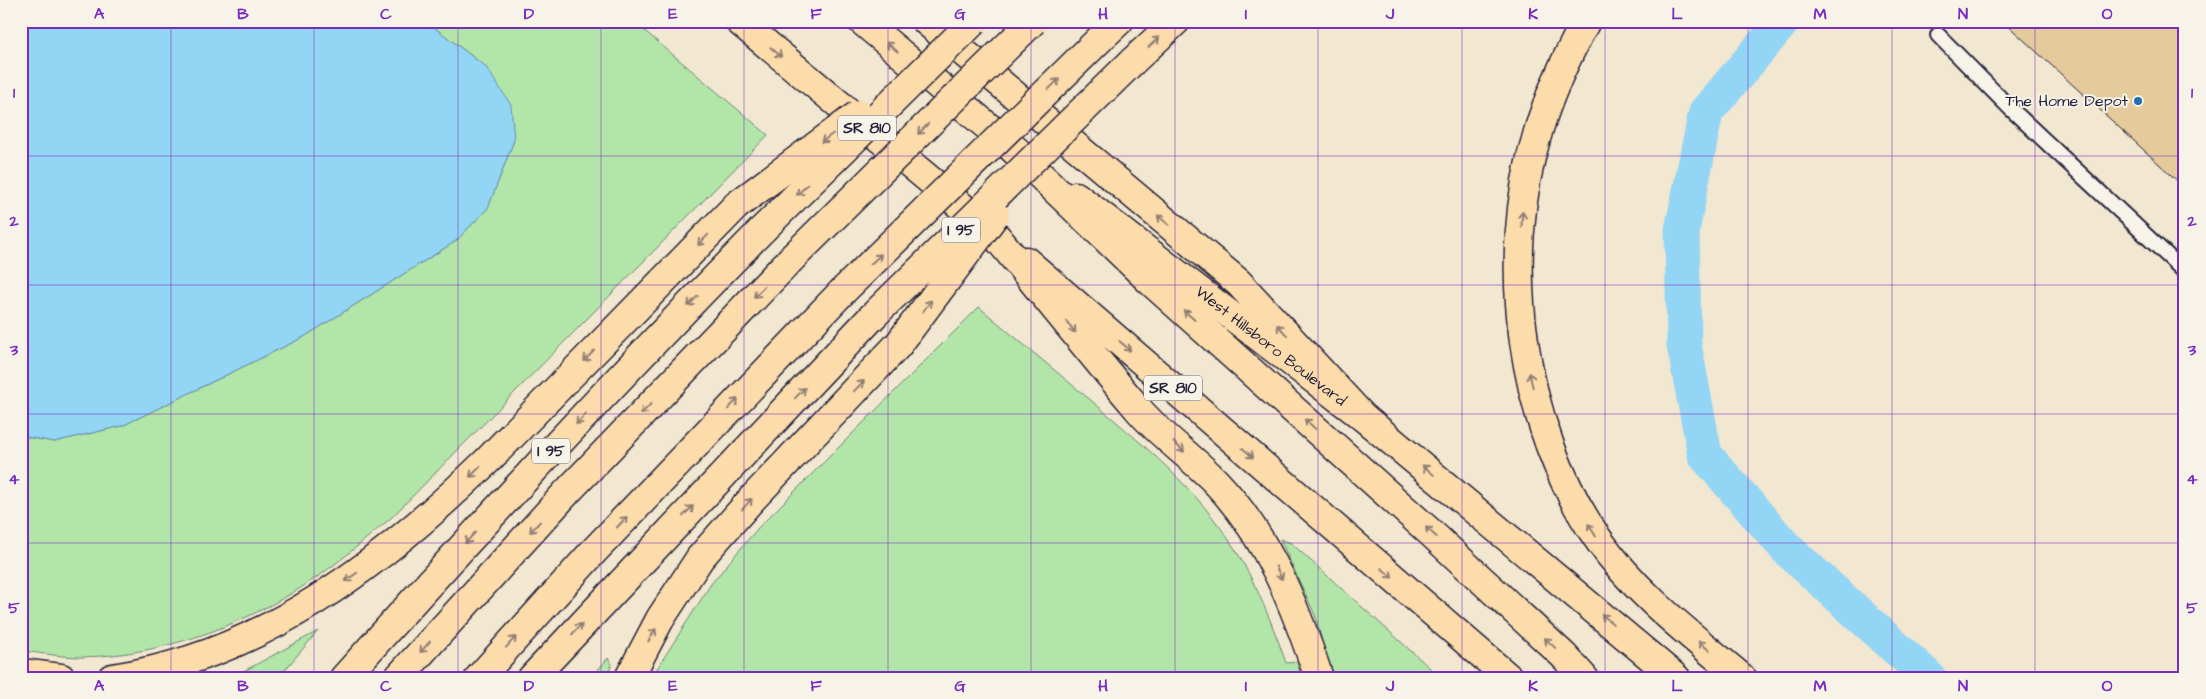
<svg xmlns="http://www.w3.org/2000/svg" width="2206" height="699" viewBox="0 0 2206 699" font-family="'Architects Daughter',sans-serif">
<rect width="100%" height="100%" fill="#f2e7d1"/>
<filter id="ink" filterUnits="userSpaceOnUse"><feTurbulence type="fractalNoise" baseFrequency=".02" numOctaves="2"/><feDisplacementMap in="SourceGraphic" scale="10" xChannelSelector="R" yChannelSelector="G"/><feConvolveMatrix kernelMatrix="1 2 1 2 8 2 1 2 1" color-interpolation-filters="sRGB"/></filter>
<g filter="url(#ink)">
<g fill="#b2e6a8" stroke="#6a8472">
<path d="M426,21H633L768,135L391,518C369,536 347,556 323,573C253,622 168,655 82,657C62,657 41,653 21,651V436L54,442L122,426L304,337L456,241L488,208L514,140L486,67Z"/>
<path d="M979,307C1017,339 1055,371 1093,402C1147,448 1196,488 1235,549C1257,585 1272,623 1286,663L1297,662L1301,678H651L711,584L757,529Z"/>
<path d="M1280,539L1291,543L1441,678H1332L1315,615Z"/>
<path d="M318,631L278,678H231Z"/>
<path d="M608,658L612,664L607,678H591Z"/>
</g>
<path fill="#93d5f4" stroke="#668daa" d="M21,21H426L486,67L511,105L514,140L488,208L456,241L304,337L122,426L54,442L21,436Z"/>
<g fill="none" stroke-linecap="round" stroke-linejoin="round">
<path stroke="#93d5f4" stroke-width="35" d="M1783,21L1706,112L1682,230L1684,345L1705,455L1787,549L1929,678"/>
</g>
<path fill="#e5cb9b" stroke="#22223b" d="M2003,21H2185V182L2182,185Z"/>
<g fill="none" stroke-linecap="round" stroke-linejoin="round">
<defs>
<path id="service" d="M1938,35L2011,109L2185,272"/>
<g id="primary">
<path d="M739,21L991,231"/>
<path d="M862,21L1018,152"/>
<path id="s1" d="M1076,196L1363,417L1676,678"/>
<path d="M1026,261L1509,678"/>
</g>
<g id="motorway">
<path d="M926,21L1239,283L1363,417"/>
<path d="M1586,21C1567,56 1549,94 1538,132C1498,260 1521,429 1598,539C1636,594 1691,635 1742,678"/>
<path d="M1104,35L1119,21"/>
<path d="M1132,62L1176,21"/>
<path d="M1010,146L1148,279L1431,533L1564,656L1584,678"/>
<path d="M995,235C1043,293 1090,353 1139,410C1162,437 1192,457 1216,482C1269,538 1295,606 1319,678"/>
<path d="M21,673L61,678"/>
<path d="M112,678C261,657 382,563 487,461L737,205"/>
<path d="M344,678C481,525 620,375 763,229"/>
<path d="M398,678L567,492L793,257"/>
<path d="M479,678L593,552L841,293"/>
<path d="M532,678L872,317"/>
<path d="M629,678L660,619L700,558L751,500L898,345"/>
</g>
</defs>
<use href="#service" stroke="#22223b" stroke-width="18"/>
<use href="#primary" stroke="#22223b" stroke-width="31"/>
<use href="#motorway" stroke="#22223b" stroke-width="31"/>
<use href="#service" stroke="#f7f3e8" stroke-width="14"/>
<use href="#primary" stroke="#fddcac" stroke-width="28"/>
<use href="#motorway" stroke="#fddcac" stroke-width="28"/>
<defs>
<g id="motorway-bridge">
<path d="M737,205L859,114"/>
<path d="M763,229L974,21"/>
<path d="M793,257L1033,21"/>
<path d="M841,293L1104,35"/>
<path d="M872,317L1132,62"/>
<path d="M898,345L995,215"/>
</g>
</defs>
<use href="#motorway-bridge" stroke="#22223b" stroke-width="31" stroke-linecap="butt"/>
<use href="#motorway-bridge" stroke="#fddcac" stroke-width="28"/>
</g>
<defs><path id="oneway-shaft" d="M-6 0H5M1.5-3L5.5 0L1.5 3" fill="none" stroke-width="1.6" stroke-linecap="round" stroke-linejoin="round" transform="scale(1.25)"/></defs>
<g stroke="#907f74">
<use href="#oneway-shaft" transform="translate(1154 42) rotate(-43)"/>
<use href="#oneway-shaft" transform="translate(892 47) rotate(-140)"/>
<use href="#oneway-shaft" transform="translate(776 52) rotate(40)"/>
<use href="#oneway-shaft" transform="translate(1054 84) rotate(-44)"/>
<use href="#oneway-shaft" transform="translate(923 129) rotate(135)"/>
<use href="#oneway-shaft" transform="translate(827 138) rotate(143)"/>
<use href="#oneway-shaft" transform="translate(802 190) rotate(135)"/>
<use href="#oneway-shaft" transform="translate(1522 219) rotate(-86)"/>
<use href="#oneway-shaft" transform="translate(1163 220) rotate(-140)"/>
<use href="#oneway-shaft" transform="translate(703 240) rotate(134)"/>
<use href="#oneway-shaft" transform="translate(876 259) rotate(-44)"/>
<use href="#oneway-shaft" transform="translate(759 292) rotate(134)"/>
<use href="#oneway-shaft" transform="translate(693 301) rotate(134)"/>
<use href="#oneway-shaft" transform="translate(927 306) rotate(-53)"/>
<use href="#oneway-shaft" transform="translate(1189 315) rotate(-138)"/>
<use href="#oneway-shaft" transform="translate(1071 327) rotate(51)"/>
<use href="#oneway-shaft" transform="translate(1282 330) rotate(-133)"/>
<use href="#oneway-shaft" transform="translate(1125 346) rotate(41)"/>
<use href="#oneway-shaft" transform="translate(589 356) rotate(134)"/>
<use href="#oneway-shaft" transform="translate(1531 380) rotate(-103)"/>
<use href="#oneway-shaft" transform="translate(859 386) rotate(-46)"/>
<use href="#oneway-shaft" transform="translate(800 393) rotate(-46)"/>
<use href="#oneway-shaft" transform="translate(733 404) rotate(-46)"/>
<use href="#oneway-shaft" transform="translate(646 409) rotate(134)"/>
<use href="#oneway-shaft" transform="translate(581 419) rotate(133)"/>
<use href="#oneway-shaft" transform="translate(1310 424) rotate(-138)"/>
<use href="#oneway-shaft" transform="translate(1179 447) rotate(42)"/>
<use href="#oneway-shaft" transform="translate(1248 453) rotate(41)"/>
<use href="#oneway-shaft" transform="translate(1428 470) rotate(-140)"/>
<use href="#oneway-shaft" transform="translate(475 472) rotate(136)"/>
<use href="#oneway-shaft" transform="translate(747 504) rotate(-48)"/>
<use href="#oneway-shaft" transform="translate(688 511) rotate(-46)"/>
<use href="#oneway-shaft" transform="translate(622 522) rotate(-47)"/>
<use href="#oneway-shaft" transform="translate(535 527) rotate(133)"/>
<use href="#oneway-shaft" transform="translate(1592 530) rotate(-121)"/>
<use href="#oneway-shaft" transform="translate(1431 532) rotate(-138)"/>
<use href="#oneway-shaft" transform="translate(470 538) rotate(133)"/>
<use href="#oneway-shaft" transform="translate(1279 573) rotate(64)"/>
<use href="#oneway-shaft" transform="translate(1387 573) rotate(41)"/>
<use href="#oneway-shaft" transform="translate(351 577) rotate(145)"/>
<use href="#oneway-shaft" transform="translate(1607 619) rotate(-140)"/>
<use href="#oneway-shaft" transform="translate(577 629) rotate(-47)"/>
<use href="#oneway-shaft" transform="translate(652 635) rotate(-60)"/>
<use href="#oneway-shaft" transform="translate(511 642) rotate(-48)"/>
<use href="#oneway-shaft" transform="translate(1550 643) rotate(-137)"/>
<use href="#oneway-shaft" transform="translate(1704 646) rotate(-140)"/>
<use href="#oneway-shaft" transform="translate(425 647) rotate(132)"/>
</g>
</g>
<path fill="none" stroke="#7b2cbf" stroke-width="1" stroke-opacity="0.55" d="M171,21V678M314,21V678M458,21V678M601,21V678M744,21V678M888,21V678M1031,21V678M1175,21V678M1318,21V678M1462,21V678M1605,21V678M1748,21V678M1892,21V678M2035,21V678M21,156H2185M21,285H2185M21,414H2185M21,543H2185"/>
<circle fill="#1f6fb2" stroke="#f7f3e8" stroke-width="2" cx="2138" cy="101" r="5"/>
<g text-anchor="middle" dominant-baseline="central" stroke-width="4" stroke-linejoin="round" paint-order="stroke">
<g fill="#f7f3e8" stroke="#62616f" stroke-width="1">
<rect x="838" y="115.5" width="58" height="25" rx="4"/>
<rect x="942" y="217.5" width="38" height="25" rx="4"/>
<rect x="1144" y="375.5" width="58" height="25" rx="4"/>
<rect x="532" y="438.5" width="38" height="25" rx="4"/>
</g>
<g font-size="15" font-weight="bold" fill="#22223b">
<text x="867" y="128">SR 810</text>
<text x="961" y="230">I 95</text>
<text x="1173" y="388">SR 810</text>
<text x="551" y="451">I 95</text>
</g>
<g font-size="16" fill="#22223b" stroke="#f7f3e8" text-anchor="end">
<text x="2128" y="101">The Home Depot</text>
</g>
<g font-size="16" fill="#22223b" stroke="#f7f3e8">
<text stroke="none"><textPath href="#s1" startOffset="246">West Hillsboro Boulevard</textPath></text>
</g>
</g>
<rect width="2206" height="699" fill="none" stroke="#f7f3e8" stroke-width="55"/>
<rect x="28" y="28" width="2150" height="644" fill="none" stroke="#7b2cbf" stroke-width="2"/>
<g font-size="16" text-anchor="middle" font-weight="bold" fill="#7b2cbf">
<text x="99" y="19">A</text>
<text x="243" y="19">B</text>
<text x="386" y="19">C</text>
<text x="529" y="19">D</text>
<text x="673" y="19">E</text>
<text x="816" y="19">F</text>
<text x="960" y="19">G</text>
<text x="1103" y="19">H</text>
<text x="1246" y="19">I</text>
<text x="1390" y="19">J</text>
<text x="1533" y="19">K</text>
<text x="1677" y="19">L</text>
<text x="1820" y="19">M</text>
<text x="1963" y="19">N</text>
<text x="2107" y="19">O</text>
<text x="14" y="98">1</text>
<text x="2192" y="98">1</text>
<text x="14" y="226">2</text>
<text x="2192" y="226">2</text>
<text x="14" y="355">3</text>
<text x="2192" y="355">3</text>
<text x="14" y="484">4</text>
<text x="2192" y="484">4</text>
<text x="14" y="613">5</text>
<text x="2192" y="613">5</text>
<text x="99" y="691">A</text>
<text x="243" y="691">B</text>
<text x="386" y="691">C</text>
<text x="529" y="691">D</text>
<text x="673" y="691">E</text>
<text x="816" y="691">F</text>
<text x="960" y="691">G</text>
<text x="1103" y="691">H</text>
<text x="1246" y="691">I</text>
<text x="1390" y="691">J</text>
<text x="1533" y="691">K</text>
<text x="1677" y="691">L</text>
<text x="1820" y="691">M</text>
<text x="1963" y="691">N</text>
<text x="2107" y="691">O</text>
</g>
</svg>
